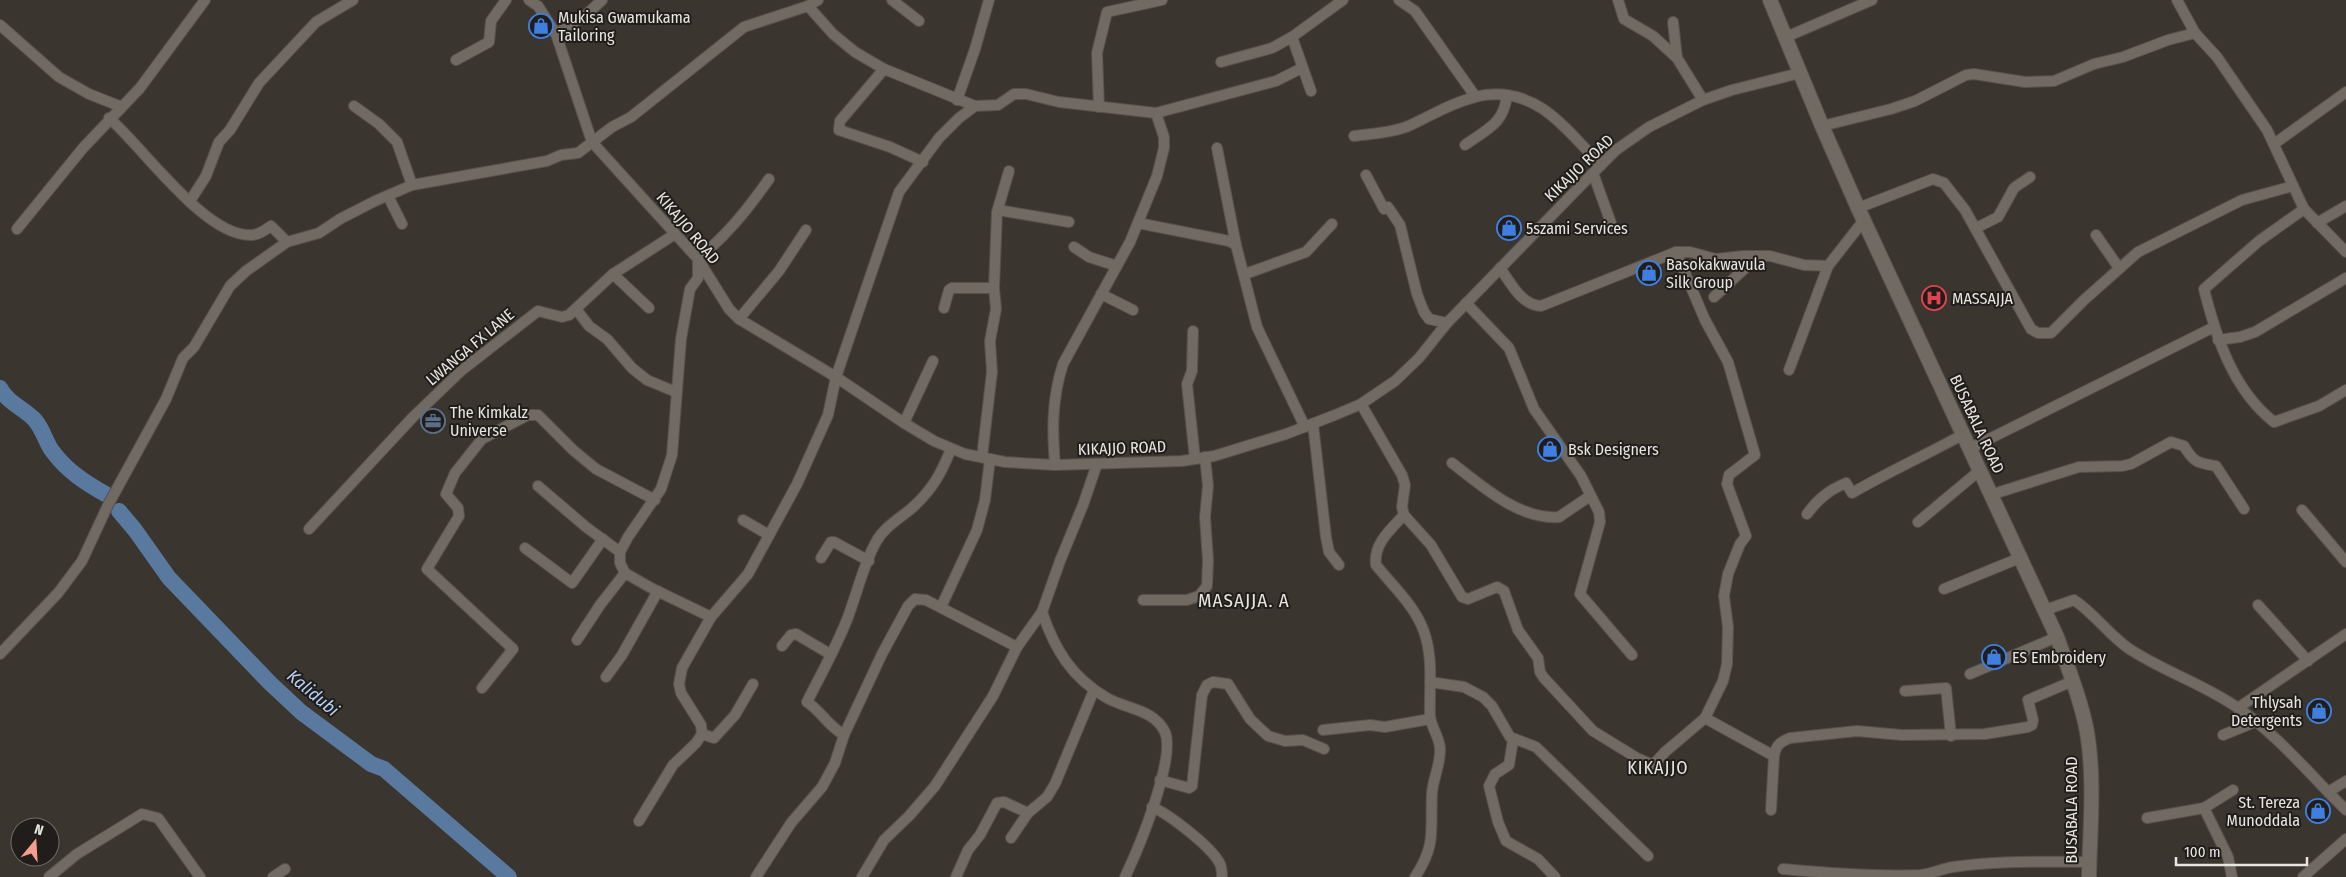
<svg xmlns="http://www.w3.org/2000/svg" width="2346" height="877" viewBox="0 0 2346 877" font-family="'Fira Sans Condensed',sans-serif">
<rect width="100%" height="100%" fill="#3b352f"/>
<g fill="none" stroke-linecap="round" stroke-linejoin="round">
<g stroke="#59799e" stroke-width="16">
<path d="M0,388C8,403 22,407 34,419C44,430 45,442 53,452C68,472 86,483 107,495"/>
<path d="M119,511L135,530L169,578L270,683L301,712L371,764L384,769L509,877"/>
</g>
<defs>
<g id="minor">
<path d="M529,0L538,6L556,34L592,142L698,259L729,309L739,319L836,377L904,423L934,441L965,454L1005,462L1055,465L1182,461L1214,456L1286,434L1335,415L1361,404L1395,381L1419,358L1447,323L1593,173L1616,150L1649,127L1703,100L1732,90L1800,73"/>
<path d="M892,0L919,21"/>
<path d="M1399,0L1415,11L1475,96"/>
<path d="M1618,0L1624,19L1653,36L1677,58L1703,100"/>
<path d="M2177,0L2195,33L2217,57L2267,130L2304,209L2346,252"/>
<path d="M808,6L833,34L855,52L884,69L975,106L998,105L1014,94H1026L1059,102L1156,113L1276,81L1302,68"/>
<path d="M1673,22L1677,58"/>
<path d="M0,25L59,77L89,94L122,107"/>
<path d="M556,34L586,15L602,0"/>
<path d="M1786,37L1872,0"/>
<path d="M456,60L489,42L491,21L506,0"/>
<path d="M1221,62L1272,48L1292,37"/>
<path d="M884,69L840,121L839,130L890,147L923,162"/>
<path d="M1311,91L1292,37L1343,0"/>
<path d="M957,100L975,49L989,0"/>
<path d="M354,106L379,124L397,142L412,185"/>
<path d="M1099,107L1097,53L1107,12L1162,0"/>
<path d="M109,118C143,147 205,237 251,235C259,235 265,230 271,226L287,242"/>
<path d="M1822,126L1891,109L1915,101L1966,75L1974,74L2025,82L2054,81L2094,64L2123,57L2168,40L2195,33"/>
<path d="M1354,136C1370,134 1388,133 1403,128C1413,125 1422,119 1431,115C1470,95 1503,83 1543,109C1565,124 1582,146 1601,165"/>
<path d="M2274,144L2346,92"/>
<path d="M1465,145C1487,129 1504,124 1507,95"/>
<path d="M1217,148L1236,245"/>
<path d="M1593,173L1612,226"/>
<path d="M1366,175L1384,209L1388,207L1400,225L1417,294L1424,312L1429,319L1447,323"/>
<path d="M388,196L402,224"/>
<path d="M190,201L206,176L219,142L230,130L259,83L316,22L353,0"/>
<path d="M1858,208L1933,179L1944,183L1965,210L2031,329L2038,333H2051L2084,300L2138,252L2242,200L2293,186"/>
<path d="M2304,209L2259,241L2204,289C2216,337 2233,390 2274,422L2319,406L2346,390"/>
<path d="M998,210L1069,222"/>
<path d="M1138,223L1229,241L1236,245L1257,327L1305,427"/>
<path d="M2317,223L2346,206"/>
<path d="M1976,228L1998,217L2014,188L2030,177"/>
<path d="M17,229L83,148L140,88L205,0"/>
<path d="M2096,235L2119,268"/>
<path d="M1074,247L1089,257L1117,266"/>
<path d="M1676,252L1705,320L1728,362L1755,455L1729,475L1727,484L1746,536L1740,544L1728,574L1724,596L1728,627L1727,664L1723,681L1705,718L1774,756"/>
<path d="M1500,268C1511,283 1521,305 1541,306L1676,252H1690L1716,259L1743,256H1770L1804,265L1828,266"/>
<path d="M613,274L649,308"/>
<path d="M1245,274L1306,252L1332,224"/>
<path d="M1101,294L1133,310"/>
<path d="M1714,297L1758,256"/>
<path d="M1466,303L1509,348L1534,409L1581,476L1599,512L1600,522L1580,594L1632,655"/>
<path d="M944,308L949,290L952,288H994"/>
<path d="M576,309L589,326L607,339L632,368L647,380L676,392"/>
<path d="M739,319L779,271L806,230"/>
<path d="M1193,331L1192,371L1187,384L1195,459"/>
<path d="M2218,340L2240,337L2255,332L2346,278"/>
<path d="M1789,370L1828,266L1864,220"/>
<path d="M1361,404L1402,475L1405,485L1402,507L1404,515L1431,545L1462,597L1468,599L1497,587L1504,591L1518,630L1538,658L1540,672L1544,678L1593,731L1637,758L1653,765L1665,752L1705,718"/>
<path d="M904,423L933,361"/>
<path d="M1313,424L1326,537L1329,552L1339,565"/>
<path d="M1969,449L2214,327"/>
<path d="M982,457L992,372L990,341L996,309L994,288L997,212L1009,171"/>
<path d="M1452,463C1482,486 1519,520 1559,517L1590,496"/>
<path d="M1055,465C1052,429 1052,398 1063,364L1130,242L1157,176L1164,148V137L1156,113"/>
<path d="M538,486L586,527L620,552"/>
<path d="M1990,495L2079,467L2122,466L2131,464L2171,442L2184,446C2194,463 2198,463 2216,466L2244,509"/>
<path d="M2302,510L2346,562"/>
<path d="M1807,514C1818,499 1829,490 1846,483L1852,493C1888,472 1926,455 1962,435"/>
<path d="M1404,515C1391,529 1373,544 1376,565C1391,584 1414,605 1423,629C1434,657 1429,687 1430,716C1431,727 1439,736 1440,748C1441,764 1433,778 1432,793C1430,830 1437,844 1415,877"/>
<path d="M743,520L769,535"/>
<path d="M1918,522L1979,471"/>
<path d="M309,529L413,417L462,370L538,311L562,317L569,315L613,274L675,234"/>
<path d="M525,548L572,583L603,539"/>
<path d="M821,558L831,542H834L869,561"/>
<path d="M1944,589L2022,557"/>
<path d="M1143,600H1187L1199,596L1207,586L1208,560L1205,517L1208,486L1205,457"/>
<path d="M2258,605L2308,661"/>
<path d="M941,607L977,530L985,500L990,459"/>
<path d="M2045,610L2074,600C2094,613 2108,634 2128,648C2162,671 2204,684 2238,708C2279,736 2311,776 2346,810"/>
<path d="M1042,612C1055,650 1072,678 1107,698C1126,709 1154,709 1165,732C1176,759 1138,850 1125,877"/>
<path d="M711,617L653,589L625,573L620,563V552L628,537L661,489L672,455L681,339L690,289L698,278V259C728,234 747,210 769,179"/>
<path d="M577,640L600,605L625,573"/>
<path d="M782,646L791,635L796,634L830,654"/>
<path d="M0,654L58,593L82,561L108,505L166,399L183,358L194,347L230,286L246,271L287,242L319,233L340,219L375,201L412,185L547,161L561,155L578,153L612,127L631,117L744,27L808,6L818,0"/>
<path d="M1970,674L2057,637"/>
<path d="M606,677L622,655L658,591"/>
<path d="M1430,682L1464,687L1483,697L1492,706L1510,737L1536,747L1648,856"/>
<path d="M482,688L513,649L427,569L459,516L458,508L446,494L455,473L482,439L528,415H538L573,450L596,469L655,500"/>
<path d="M1905,691L1946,688L1951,736"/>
<path d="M2238,708L2346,634"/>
<path d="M1323,730L1370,725L1385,727L1430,719"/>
<path d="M702,734L714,738L735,715L753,684"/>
<path d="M844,735C828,726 821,711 807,702C821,674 837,646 848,617C857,593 864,563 876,542C884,527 899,519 912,508C932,490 941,474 951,449"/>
<path d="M2223,735L2255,722"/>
<path d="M1513,740L1509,765L1495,774L1489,786L1498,822L1506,841L1538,859L1555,877"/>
<path d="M1160,780L1189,788L1192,786L1202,695L1207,685L1213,682L1228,684L1250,719L1268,736L1285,741L1303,740L1324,749"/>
<path d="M2328,792L2346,781"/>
<path d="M1152,807C1169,814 1210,846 1219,862C1222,867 1222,872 1222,877"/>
<path d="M2204,808L2228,857L2232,877"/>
<path d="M1771,810L1774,756C1776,745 1780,742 1790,738L1857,731L1902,735L1985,734L2028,727L2032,725L2033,720L2028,700L2073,681"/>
<path d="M2147,818L2204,808L2233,790"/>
<path d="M639,821L673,765L696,743L702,734L701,725L681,693L679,684L682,668L711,617L748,574L797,484L815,444L828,415L836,377L899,192L939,138L959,118L975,106"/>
<path d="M1011,838L1028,813L1047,797L1055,784L1094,690"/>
<path d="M1783,869C1826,873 1876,877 1920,875C1932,874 1941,869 1953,867C1998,860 2044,862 2089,862"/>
<path d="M49,877L77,854L142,814L158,818L200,877"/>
<path d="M273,877L285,869"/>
<path d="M756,877L791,823L822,787L835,763L844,735L882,654L908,606L915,599L926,600L1017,647"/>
<path d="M862,877L884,840L909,816L935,786L993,696L1017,647L1042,612L1060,561L1083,505L1097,464"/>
<path d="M956,877L968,850L980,835L997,803L1004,802L1028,813"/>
<path d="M2303,877L2346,839"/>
</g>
<path id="tertiary" d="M1770,0L1822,126L1858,208L2057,637C2068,668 2081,700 2087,732C2095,779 2090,830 2089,877"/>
</defs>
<use href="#minor" stroke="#56514c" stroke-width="12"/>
<use href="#tertiary" stroke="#56514c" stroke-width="16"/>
<use href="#minor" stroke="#716a63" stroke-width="10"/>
<use href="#tertiary" stroke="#716a63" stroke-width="14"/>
</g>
<defs>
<symbol id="shop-ring" viewBox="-11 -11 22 22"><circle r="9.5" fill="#201d1a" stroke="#3f7fe0" stroke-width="1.5"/><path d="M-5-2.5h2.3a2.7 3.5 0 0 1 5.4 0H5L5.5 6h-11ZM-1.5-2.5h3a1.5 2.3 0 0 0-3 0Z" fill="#3f7fe0"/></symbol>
<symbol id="hospital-ring" viewBox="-11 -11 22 22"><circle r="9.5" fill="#201d1a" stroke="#e0444e" stroke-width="1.5"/><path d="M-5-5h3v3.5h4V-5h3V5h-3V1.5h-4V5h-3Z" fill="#e0444e"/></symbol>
<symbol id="office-ring" viewBox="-11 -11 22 22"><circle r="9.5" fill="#201d1a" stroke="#5c6f8a" stroke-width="1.5"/><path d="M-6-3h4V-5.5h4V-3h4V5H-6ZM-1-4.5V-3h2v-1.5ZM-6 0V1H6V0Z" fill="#5c6f8a"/></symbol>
</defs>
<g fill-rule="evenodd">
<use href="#shop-ring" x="527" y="12" width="28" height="28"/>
<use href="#shop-ring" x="1495" y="214" width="28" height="28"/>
<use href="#shop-ring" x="1635" y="259" width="28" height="28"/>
<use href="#hospital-ring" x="1920" y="284" width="28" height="28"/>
<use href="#office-ring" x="419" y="407" width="28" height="28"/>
<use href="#shop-ring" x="1536" y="435" width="28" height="28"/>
<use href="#shop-ring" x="1980" y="643" width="28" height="28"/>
<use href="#shop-ring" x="2305" y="697" width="28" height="28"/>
<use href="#shop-ring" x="2304" y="797" width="28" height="28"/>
</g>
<g text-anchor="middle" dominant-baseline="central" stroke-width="4" stroke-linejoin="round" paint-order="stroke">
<g font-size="16" fill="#e9e5e1" stroke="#201d1a" text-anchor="start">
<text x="558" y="17">Mukisa Gwamukama<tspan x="558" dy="18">Tailoring</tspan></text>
<text x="1526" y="228">5szami Services</text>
<text x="1666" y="264">Basokakwavula<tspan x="1666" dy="18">Silk Group</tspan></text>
<text x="1952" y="298">MASSAJJA</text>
<text x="450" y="412">The Kimkalz<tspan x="450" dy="18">Universe</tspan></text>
<text x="1568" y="449">Bsk Designers</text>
<text x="2012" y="657">ES Embroidery</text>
<text x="2302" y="702" text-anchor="end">Thlysah<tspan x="2302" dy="18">Detergents</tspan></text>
<text x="2300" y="802" text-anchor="end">St. Tereza<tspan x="2300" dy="18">Munoddala</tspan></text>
</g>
<g font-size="16" fill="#e9e5e1" stroke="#201d1a">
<text transform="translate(1579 168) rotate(-44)">KIKAJJO ROAD</text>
<text transform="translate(688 228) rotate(50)">KIKAJJO ROAD</text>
<text transform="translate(470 347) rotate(-40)">LWANGA FX LANE</text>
<text transform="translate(1977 424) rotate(65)">BUSABALA ROAD</text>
<text transform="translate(1122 448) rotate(-2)">KIKAJJO ROAD</text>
<text transform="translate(2071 810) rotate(-90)">BUSABALA ROAD</text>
</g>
<g font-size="18" font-style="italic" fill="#b5d3f6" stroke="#201d1a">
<text transform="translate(313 693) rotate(40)">Kalidubi</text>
</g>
<g font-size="18" letter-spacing="1" fill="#e9e5e1" stroke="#201d1a">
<text x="1658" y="768">KIKAJJO</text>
</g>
<g font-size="19" letter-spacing="1" fill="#e9e5e1" stroke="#201d1a">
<text x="1244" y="600">MASAJJA. A</text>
</g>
</g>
<g transform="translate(35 842) rotate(18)"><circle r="24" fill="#201d1a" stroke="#706d6a"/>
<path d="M0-4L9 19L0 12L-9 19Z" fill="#f49d8c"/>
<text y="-8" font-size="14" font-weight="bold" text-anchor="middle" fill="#e9e5e1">N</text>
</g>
<path d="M2176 857v8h131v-8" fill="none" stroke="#e9e5e1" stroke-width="2.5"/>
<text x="2184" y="857" font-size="15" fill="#e9e5e1" stroke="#201d1a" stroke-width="4" paint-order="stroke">100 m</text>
</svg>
